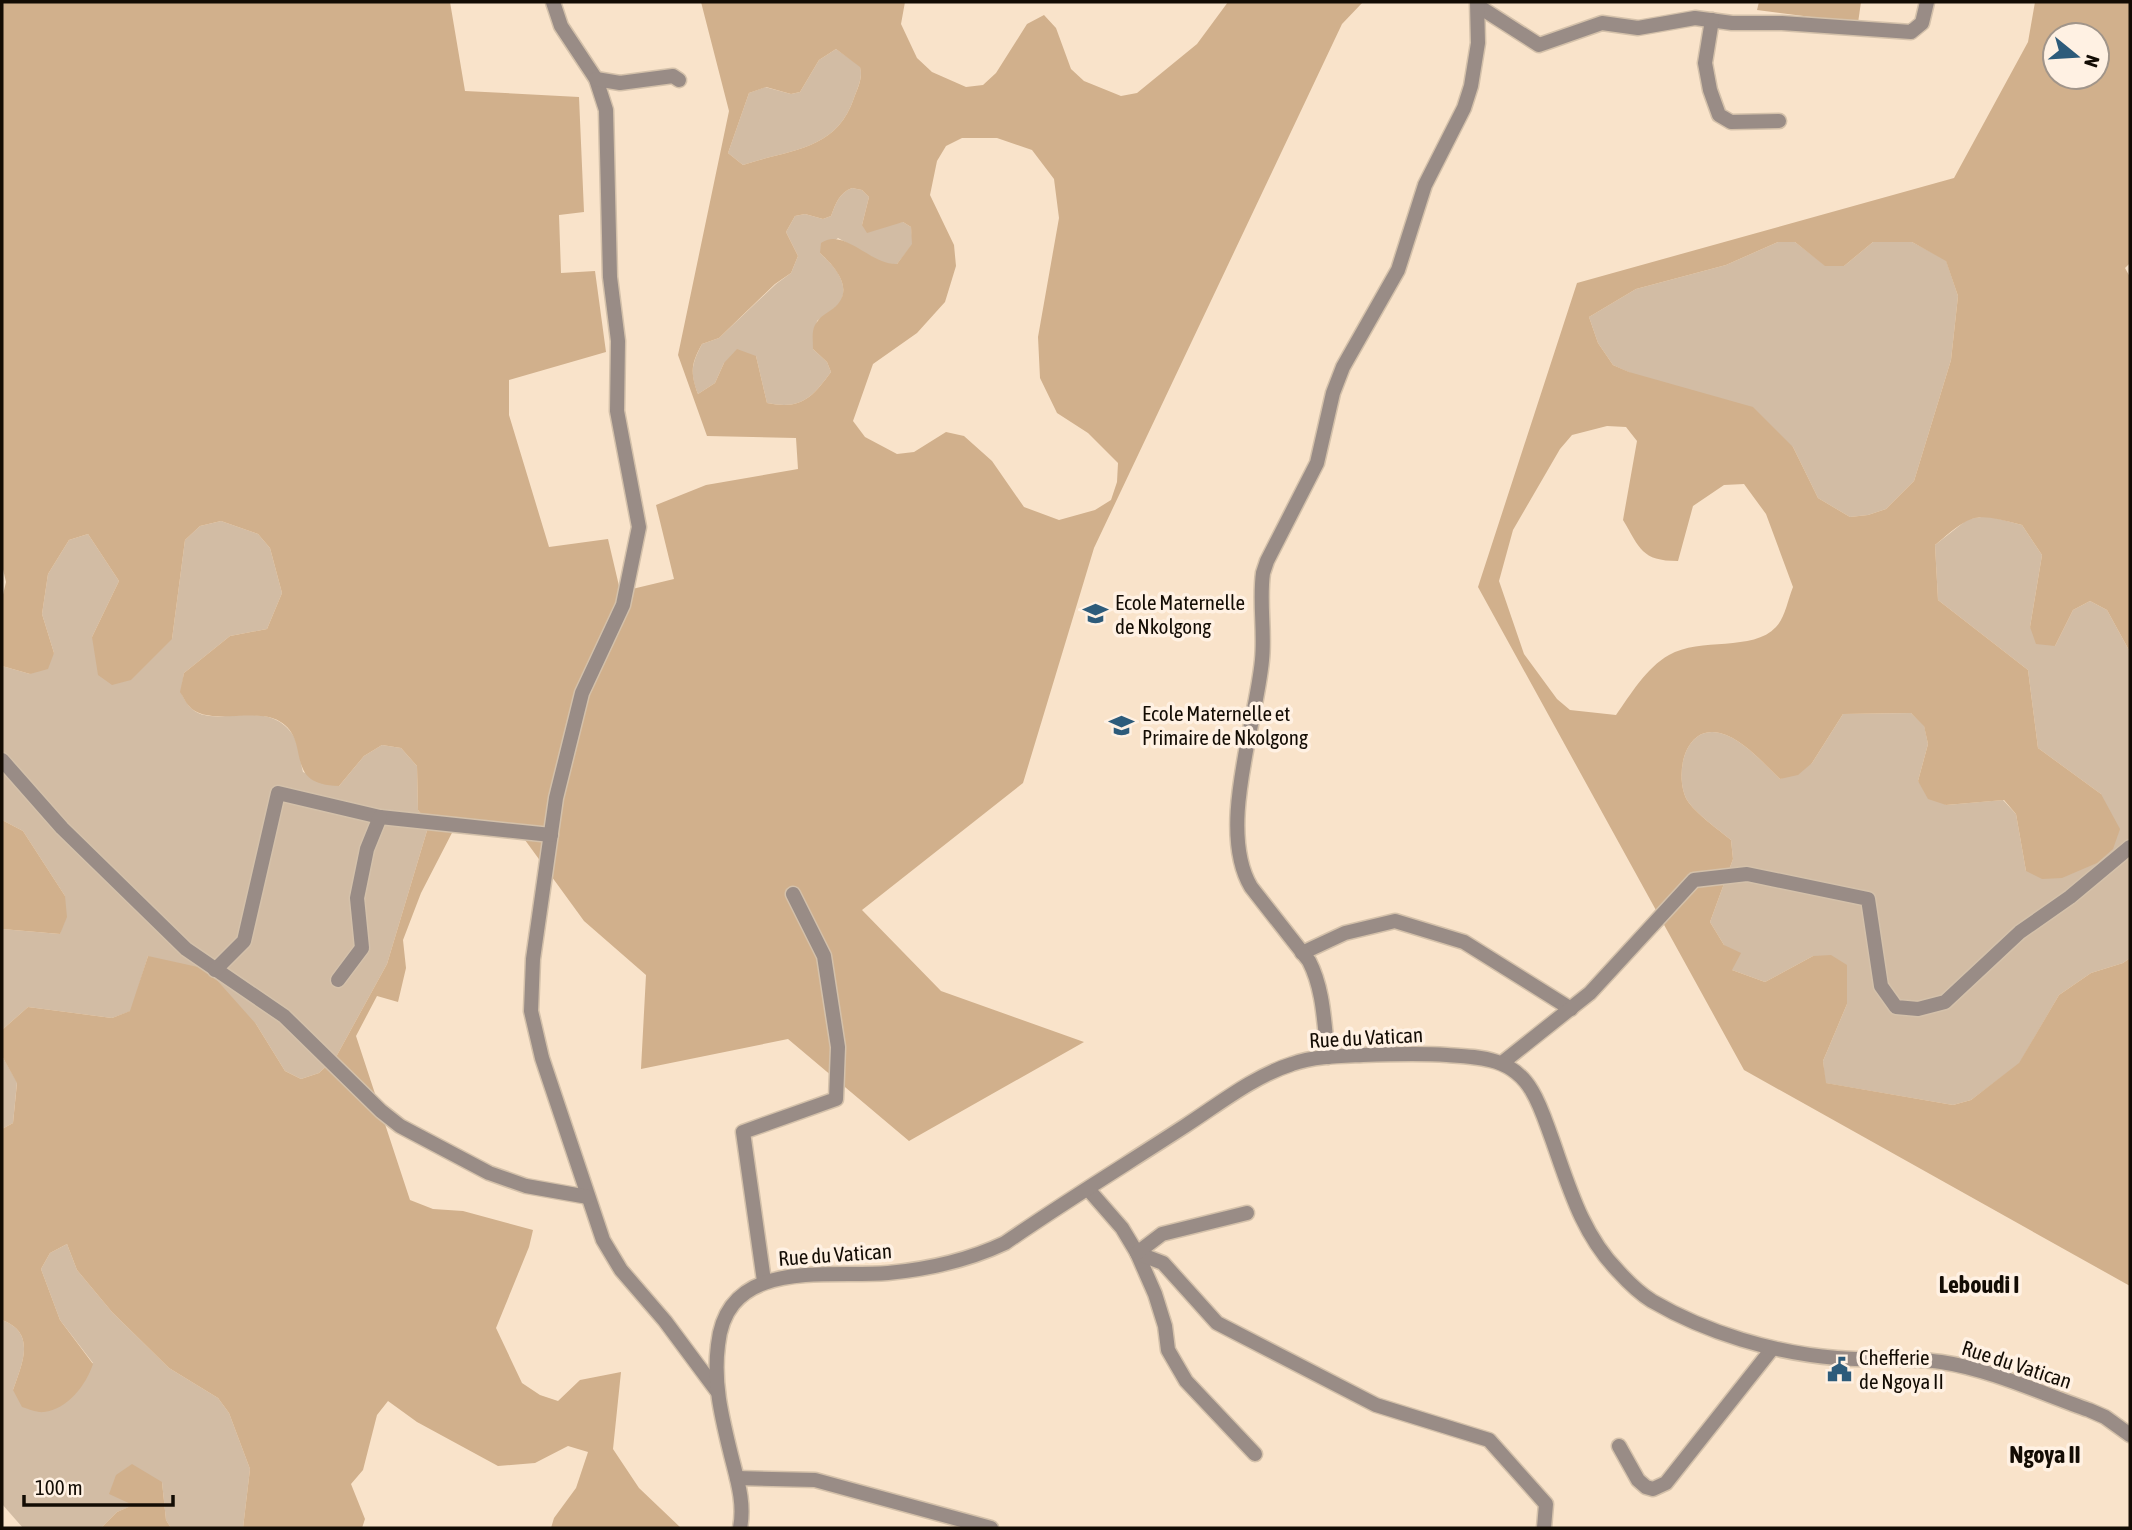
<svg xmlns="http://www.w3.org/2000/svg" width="2132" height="1530" viewBox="0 0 2132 1530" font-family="'Asap Condensed',sans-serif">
<rect width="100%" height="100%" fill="#f9e3ca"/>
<g fill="#d2bca4">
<path d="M836,49L860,66C863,78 858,87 854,98C836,152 788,149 743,165L728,153L749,93L765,87L791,94L800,92L819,60Z"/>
<path d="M852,188L862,190L869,197L862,225L903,222L911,227L913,244L897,264L886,265L838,238L820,253C833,265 851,283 840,303C835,309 823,316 817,321L813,349L827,362L831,372C812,398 801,410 767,403L756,356L724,363L715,383L698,394C690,373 691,365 702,344L719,338L776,284L791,273L798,256L786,232L795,216L805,214L823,219L831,216C836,203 839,193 852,188Z"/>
<path d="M1778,242H1795L1826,266H1844L1873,242H1912L1946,260L1958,296L1951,360L1914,481L1886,509L1868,515L1850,517L1818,498L1793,447L1613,365L1598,343L1589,317L1636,289L1726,265Z"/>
<path d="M1988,516L2022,525L2042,555L2030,627L2055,646L2073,610L2090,601L2107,610L2130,652V958L2123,963L2091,973L2059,995L2019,1064L1971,1100L1953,1105L1825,1083L1823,1061L1847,1004L1813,956L1765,982L1732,970L1724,945L1710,922L1733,859L1731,840C1719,830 1695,813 1687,800C1674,776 1684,724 1720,733C1743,739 1763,763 1780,779L1812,763L1843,714L1911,713L1924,725L1928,744L1918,781L1946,805L2003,800L2016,814L2026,871L2101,794L2038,748L2028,670L1938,600L1935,545L1968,519Z"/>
<path d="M221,521L258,534L270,548L282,593L267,629L230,636L184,673L181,692C183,697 186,702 189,706C212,733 266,694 293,735C299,745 300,761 303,772L339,786L364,756L382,745L401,748L417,766L418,810L429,824L387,964L336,1057L319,1073L301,1079L285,1071L256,1024L148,956L131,1011L112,1018L28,1007L2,1030V929L60,934L65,896L23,831L2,820V666L30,674L54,653L42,614L48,574L69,540L88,534L119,581L92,637L172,639L185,540L200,526Z"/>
<path d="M2,1056L17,1082L13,1123L2,1129Z"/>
<path d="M67,1244L77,1270L112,1312L169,1368L218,1398L229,1413L250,1469L243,1528H171L166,1520L162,1482L134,1505L117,1512L101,1528H23L2,1504V1320C37,1333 22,1364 13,1390L93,1363L60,1320L41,1269L50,1253Z"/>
</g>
<g fill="#d1b08c" fill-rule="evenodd">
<path d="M2,2H450L465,91L579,97L584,212L559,215L561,273L595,271L606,352L509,380V415L549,547L608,539L623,603L628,590L674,579L656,505L706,485L798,469L796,438L707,436L678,355L729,111L701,2H905L901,24L917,58L932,72L966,87L983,85L996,73L1027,24L1044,15L1056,28L1071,69L1084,81L1121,96L1137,93L1197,44L1228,2H1363L1342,24L1094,548L1023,783L862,910L941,991L1084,1042L909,1141L788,1039L641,1069L646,975L584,921L517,829L455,827L421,893L403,940L406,968L398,1002L377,996L356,1036L410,1200L433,1209L463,1211L533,1230L529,1247L496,1328L522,1383L540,1395L558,1401L580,1380L621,1372L613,1449L639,1488L681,1528H551L554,1518L576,1488L588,1452L568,1446L535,1463L498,1466L417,1422L388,1401L377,1415L363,1470L351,1484L365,1519L362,1528H243L250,1469L229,1413L218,1398L169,1368L112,1312L77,1270L67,1244L50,1253L41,1269L60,1320L93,1364C86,1385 68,1409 44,1412C37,1413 29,1409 22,1407L13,1390C22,1364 37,1333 2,1320V1129L13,1123L17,1083L2,1056V1030L28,1007L112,1018L130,1011L148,956L207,969L256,1024L285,1071L301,1079L319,1073L336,1057L387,964L429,824L418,810L417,766L401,748L382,745L364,756L339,786C281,785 313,740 279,721C254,707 207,727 189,706C185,702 183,696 180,692L184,673L230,636L267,629L282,593L270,548L258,534L221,521L200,526L185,540L172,639L131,680L112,685L98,675L92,637L119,581L88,534L69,540L48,574L42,614L54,653L48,669L30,674L2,666V599L6,582L2,565ZM836,49L860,67C863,78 858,87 854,98C836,152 788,149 743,165L728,153L749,93L766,87L791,94L800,92L819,60ZM962,138H997L1032,150L1054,179L1059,218L1038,337L1040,378L1057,413L1088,433L1118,463L1117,482L1111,500L1095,510L1059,520L1024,507L992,461L964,436L946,432L914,452L897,454L865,437L853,421L873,364L917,333L945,302L956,266L954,245L930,195L937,161L946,146ZM852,188L862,190L869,197L862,225L867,233L903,222L911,227L912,244L897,264C870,265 844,227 821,243L820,253C833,265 853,286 838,304C832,311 822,314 817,322C811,329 813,340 813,349L827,362L831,372C812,398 801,410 767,403L756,356L737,349L724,363L715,383L698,394C690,372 691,364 702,344L719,338L775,284L791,273L798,256L786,232L795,216L805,214L823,219L831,216C836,203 839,193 852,188Z"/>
<path d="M1759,2H1861L1858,23L1757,10Z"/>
<path d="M2035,2H2130V263L2125,268L2130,277V652L2107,610L2090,601L2073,610L2055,646L2036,644L2030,627L2042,555L2022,525C1973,512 1973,513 1935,545L1938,600L2028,670L2038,748L2101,794L2120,829L2113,849L2097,863L2062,878L2042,879L2026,871L2016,814L2004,800L1946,805L1928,799L1918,781L1928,744L1924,726L1911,713L1843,714L1812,763L1798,775L1780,779C1763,763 1743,739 1720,733C1684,724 1674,776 1687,800C1695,813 1719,830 1731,840L1733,859L1710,922L1724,945L1741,953L1732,970L1765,982L1813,956L1831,955L1847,965V1004L1823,1061L1826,1083L1953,1105L1971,1100L2019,1063L2059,995L2091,973L2123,963L2130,958V1286L1744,1070L1478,587L1577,283L1954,178L2028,42ZM2055,35H2097V77H2055ZM1778,242H1795L1825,266H1844L1873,242H1912L1946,261L1958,296L1951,360L1914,481L1886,509L1868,515L1850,517L1818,498L1793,447L1753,407L1629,372L1613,365L1598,343L1589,317L1636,289L1726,265ZM1607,426L1626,427L1637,441L1623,520C1640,548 1641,561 1678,561L1693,506L1724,485L1744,484L1766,514L1793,587C1788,599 1785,618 1776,627C1753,652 1700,637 1669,655C1646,668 1631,694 1616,715L1570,710L1557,699L1524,654L1499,581L1513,530L1560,449L1572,435Z"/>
<path d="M2,820L23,831L65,896L67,917L60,934L2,929Z"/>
<path d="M132,1464L162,1482L166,1520L171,1528H101L117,1512L133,1505L109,1494L116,1475Z"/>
</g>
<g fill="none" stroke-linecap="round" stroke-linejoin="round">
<defs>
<g id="minor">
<path d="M553,2L561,26L596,79L606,110L610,277L618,341L617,411L639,527L623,605L582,693L556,798L533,959L531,1011L542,1058L603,1240L621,1270L665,1321L717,1391"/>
<path d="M1478,6L1539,45L1602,23L1638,28L1695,18L1732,23H1782L1911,32L1922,23L1927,2"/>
<path d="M1712,20L1705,63L1710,90L1719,115L1731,122L1779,121"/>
<path d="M596,79L620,83L673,76L679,80"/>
<path d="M2,760L62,828L186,949L284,1016L381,1111L400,1126L489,1173L526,1186L588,1197"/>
<path d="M1302,953L1345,933L1395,921L1464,942L1571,1009"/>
<path d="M215,970L244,941L278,793L380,817L551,835"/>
<path d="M338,980L362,948L357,898L367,849L380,817"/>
<path d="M1328,1057C1324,1024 1324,990 1309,961L1251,887C1217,830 1256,725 1262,660C1265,631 1259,602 1263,573L1267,561L1317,463L1333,393L1343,367L1398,270L1425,185L1464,108L1471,86L1478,43L1477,2"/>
<path d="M1502,1063L1590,993L1694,880L1747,874L1868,899L1881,986L1896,1007L1918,1009L1945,1002L2020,932L2070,897L2130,847"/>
<path d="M1088,1189L1122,1228L1137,1253L1155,1294L1165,1326L1168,1350L1186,1381L1255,1454"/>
<path d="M1137,1253L1163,1263L1217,1323L1376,1405L1489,1440L1546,1504L1544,1528"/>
<path d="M1137,1253L1162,1234L1247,1213"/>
<path d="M764,1281L743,1132L836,1099L838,1047L824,956L793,894"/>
<path d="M1619,1446L1638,1480L1646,1487L1653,1489L1666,1483L1772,1349"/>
<path d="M737,1478L815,1480L991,1528"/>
<path d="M740,1528C745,1503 737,1479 731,1455C722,1418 713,1384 718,1345C727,1257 826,1278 888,1273C930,1269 967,1261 1005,1243C1064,1202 1125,1165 1185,1126C1219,1104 1254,1076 1292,1064C1315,1056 1339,1056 1363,1055C1391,1054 1419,1053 1447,1055C1481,1057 1513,1058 1532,1091C1541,1106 1546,1123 1552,1139C1569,1187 1582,1234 1618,1271C1628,1282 1639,1293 1652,1301C1707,1333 1774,1353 1837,1358C1872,1361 1906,1357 1941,1362C1990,1369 2043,1394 2089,1410L2105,1417L2130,1435"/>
</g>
</defs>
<use href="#minor" stroke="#d4c1aa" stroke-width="17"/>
<use href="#minor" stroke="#998c86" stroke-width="14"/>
</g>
<defs>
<symbol id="school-bare" viewBox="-9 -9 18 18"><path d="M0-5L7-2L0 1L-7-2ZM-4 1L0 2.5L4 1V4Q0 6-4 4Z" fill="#2d5b7a" stroke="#fff1e3" stroke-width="2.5" paint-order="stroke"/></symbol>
<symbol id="civic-bare" viewBox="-9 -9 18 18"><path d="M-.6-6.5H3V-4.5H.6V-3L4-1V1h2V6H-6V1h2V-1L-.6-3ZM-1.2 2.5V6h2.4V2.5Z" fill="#2d5b7a" stroke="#fff1e3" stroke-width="2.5" paint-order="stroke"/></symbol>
</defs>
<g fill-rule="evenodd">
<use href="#school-bare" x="1078" y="596" width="35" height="35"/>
<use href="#school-bare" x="1104" y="708" width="35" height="35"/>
<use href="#civic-bare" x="1822" y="1352" width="35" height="35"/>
</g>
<g text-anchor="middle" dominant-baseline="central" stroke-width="7" stroke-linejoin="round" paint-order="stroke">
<g font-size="21" fill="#130c04" stroke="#fff1e3" text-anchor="start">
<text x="1115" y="602">Ecole Maternelle<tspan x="1115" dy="24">de Nkolgong</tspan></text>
<text x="1142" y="713">Ecole Maternelle et<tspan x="1142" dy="24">Primaire de Nkolgong</tspan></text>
<text x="1859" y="1357">Chefferie<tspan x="1859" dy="24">de Ngoya II</tspan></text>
</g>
<g font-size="21" fill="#130c04" stroke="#fff1e3">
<text transform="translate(1366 1037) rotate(-3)">Rue du Vatican</text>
<text transform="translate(835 1254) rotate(-4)">Rue du Vatican</text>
<text transform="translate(2017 1364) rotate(18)">Rue du Vatican</text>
</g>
<g font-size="24" font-weight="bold" fill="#130c04" stroke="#fff1e3">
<text x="1979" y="1284">Leboudi I</text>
<text x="2045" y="1454">Ngoya II</text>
</g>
</g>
<rect width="2132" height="1530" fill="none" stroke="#130c04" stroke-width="7"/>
<g transform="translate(2076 56) rotate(108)"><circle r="33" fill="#fff1e3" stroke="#a1958a" stroke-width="2"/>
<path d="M0-5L12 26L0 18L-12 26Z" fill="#2d5b7a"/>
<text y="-10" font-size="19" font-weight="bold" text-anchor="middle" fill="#130c04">N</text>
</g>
<path d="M24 1495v10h149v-10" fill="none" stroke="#130c04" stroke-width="3.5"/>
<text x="35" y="1495" font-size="21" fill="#130c04" stroke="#fff1e3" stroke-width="5" paint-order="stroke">100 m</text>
</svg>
